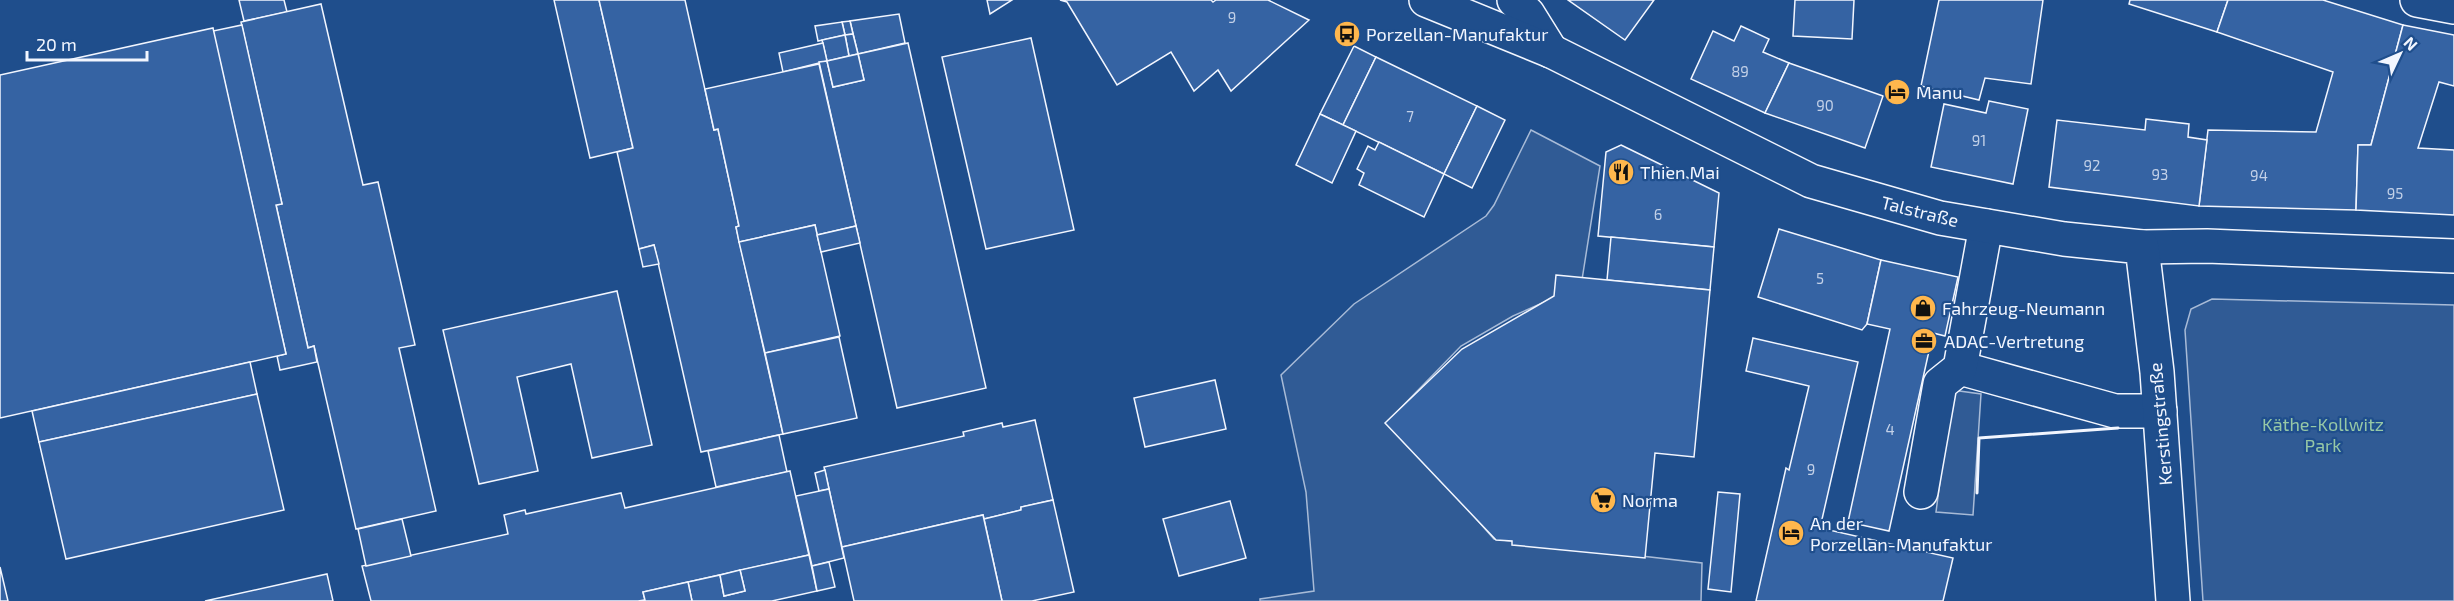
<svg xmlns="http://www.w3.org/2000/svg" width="2454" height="601" viewBox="0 0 2454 601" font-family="'Exo 2',sans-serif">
<rect width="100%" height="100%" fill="#1f4e8c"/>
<g fill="#305b95" stroke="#a8bbd7" stroke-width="1.5">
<path d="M1531,130L1600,166L1581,286L1513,316L1461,346L1389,420L1494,539L1702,563L1701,601H1260V599L1314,591L1306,492L1281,375L1354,304L1486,216L1494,205Z"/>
<path d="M2212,299L2454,305V601H2203L2185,330L2191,309Z"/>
<path d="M1952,390L1981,394L1973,515L1936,512Z"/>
</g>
<g fill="#3563a3" stroke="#f2f6ff" stroke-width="1.5">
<path d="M239,0H284L287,12L244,21Z"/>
<path d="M554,0H599L633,148L590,158Z"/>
<path d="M599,0H685L714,130L718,129L739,226L736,227L783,434L701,452L654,245L639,249L617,152L633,148Z"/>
<path d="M987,0H1012L990,14Z"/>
<path d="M1060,0H1211L1213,2L1216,0H1268L1309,20L1231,91L1218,70L1194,91L1171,52L1117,85L1067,2Z"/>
<path d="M1568,0H1654L1625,40Z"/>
<path d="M1795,0H1854L1852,39L1793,36Z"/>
<path d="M1939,0H2043L2031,84L1985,78L1979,100L1921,86Z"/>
<path d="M2130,0H2228L2217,32L2129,4Z"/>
<path d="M2228,0H2323L2403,25L2371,145H2358L2356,210L2199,206L2208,130L2316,132L2333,72L2217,32Z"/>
<path d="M321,4L363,185L378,182L415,345L399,348L436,511L356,529L314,346L308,348L276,205L282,204L241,22Z"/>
<path d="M899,14L905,43L858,54L850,21Z"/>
<path d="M850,21L853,34L845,35L842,22Z"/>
<path d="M842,22L845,35L818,41L815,26Z"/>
<path d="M242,25L282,204L276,205L308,348L314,346L317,362L280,370L277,356L286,354L213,31Z"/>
<path d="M2403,25L2454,35V86L2439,82L2418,148L2454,150V215L2356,210L2358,145H2371Z"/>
<path d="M1741,26L1769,39L1763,52L1789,63L1765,113L1691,79L1713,31L1734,41Z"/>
<path d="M213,28L286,354L0,418V75Z"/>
<path d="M853,34L858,54L849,56L845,35Z"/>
<path d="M845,35L849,56L827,61L822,40Z"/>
<path d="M1031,38L1074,230L986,249L942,57Z"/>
<path d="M823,43L827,61L783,72L779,53Z"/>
<path d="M908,43L986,388L897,408L819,62L827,61L833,87L864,80L858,54Z"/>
<path d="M1354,46L1376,57L1343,125L1320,114Z"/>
<path d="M858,54L864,80L833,87L827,61Z"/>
<path d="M1376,57L1477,106L1444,174L1343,125Z"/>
<path d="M1789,63L1883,96L1865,148L1765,113Z"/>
<path d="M819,64L856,226L817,235L815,225L739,242L736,227L739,226L718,129L714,130L705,89Z"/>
<path d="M1989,101L2028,109L2013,184L1931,167L1944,104L1986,113Z"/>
<path d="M1477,106L1505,120L1472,188L1444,174Z"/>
<path d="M1320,114L1356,131L1332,183L1296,165Z"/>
<path d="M2146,119L2189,124L2188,137L2207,140L2199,206L2049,187L2057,120L2145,130Z"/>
<path d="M1379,142L1444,174L1424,217L1359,185L1364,173L1357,169L1368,146L1375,150Z"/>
<path d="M1621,145L1719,193L1714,247L1598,236L1606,152Z"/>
<path d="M815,225L840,336L765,353L739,242Z"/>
<path d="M856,226L860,243L821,252L817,235Z"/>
<path d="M1779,229L1881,260L1867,324L1862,330L1758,297Z"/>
<path d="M1611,237L1714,247L1710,290L1607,280Z"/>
<path d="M654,245L659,264L643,267L639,249Z"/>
<path d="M1881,260L1958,277L1945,336L1933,333L1889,531L1848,522L1890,329L1867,324Z"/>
<path d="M1556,275L1710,290L1694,457L1655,453L1645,558L1512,545V541L1496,540L1385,423L1462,349L1554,296Z"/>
<path d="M617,291L652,445L592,458L571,364L517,377L538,471L479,484L443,330Z"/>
<path d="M839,337L857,418L783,434L765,353Z"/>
<path d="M1753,338L1858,362L1820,528L1953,558L1943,601H1756L1786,468L1789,470L1809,386L1746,371Z"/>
<path d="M250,362L257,394L39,442L32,411Z"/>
<path d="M1215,380L1226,429L1145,447L1134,398Z"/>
<path d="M257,394L284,510L66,559L39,442Z"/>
<path d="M1035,420L1053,500L1021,507V510L984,519L983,515L842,547L824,467L964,436L963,432L1002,423L1003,427Z"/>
<path d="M779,435L787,472L716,487L708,451Z"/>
<path d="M825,470L829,489L819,491L815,473Z"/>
<path d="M790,471L809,555L643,592L645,600L638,601H371L362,566L508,534L504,515L525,510L526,514L621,493L625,508Z"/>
<path d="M829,489L844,558L812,566L796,496Z"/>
<path d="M1718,492L1740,494L1731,592L1708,589Z"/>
<path d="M1053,500L1074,592L1032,601H1002L984,519L1021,510V507Z"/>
<path d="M1230,501L1246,558L1179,576L1163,519Z"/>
<path d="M983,515L1002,601H854L842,547Z"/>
<path d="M402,519L411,556L366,566L358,529Z"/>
<path d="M809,555L817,591L772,601H692L688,582L720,575L724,596L745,591L740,570Z"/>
<path d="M829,562L835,587L817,591L812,566Z"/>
<path d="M0,567L8,601H0Z"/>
<path d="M740,570L745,591L724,596L720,575Z"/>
<path d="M327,574L333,601H205Z"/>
<path d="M688,582L692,601H642L645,600L643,592Z"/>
</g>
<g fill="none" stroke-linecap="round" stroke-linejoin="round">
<defs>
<g id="minor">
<path d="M1514,0L1528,14L1551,51"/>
<path d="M2417,0L2454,7"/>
<path d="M2142,247L2207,246L2454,256"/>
<path d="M1960,368L2115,411H2160"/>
<path d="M1921,492L1940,384L1960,368L1986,226"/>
</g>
<path id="major" d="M1426,0L1551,51L1811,181L1940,218L2064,239L2142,247L2157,372L2173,601"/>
</defs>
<use href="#minor" stroke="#f2f6ff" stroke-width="36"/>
<use href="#major" stroke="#f2f6ff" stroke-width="36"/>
<use href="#minor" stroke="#1f4e8c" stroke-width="33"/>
<use href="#major" stroke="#1f4e8c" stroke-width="33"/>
<path stroke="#f2f6ff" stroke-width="3" d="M1977,493L1979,438L2118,428"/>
</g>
<defs>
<symbol id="bus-disc" viewBox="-11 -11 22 22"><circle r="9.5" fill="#ffb74d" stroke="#1f4e8c"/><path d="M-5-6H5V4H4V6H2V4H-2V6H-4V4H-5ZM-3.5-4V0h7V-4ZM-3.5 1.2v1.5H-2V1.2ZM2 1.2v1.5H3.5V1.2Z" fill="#111"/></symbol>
<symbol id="hotel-disc" viewBox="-11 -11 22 22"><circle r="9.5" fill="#ffb74d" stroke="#1f4e8c"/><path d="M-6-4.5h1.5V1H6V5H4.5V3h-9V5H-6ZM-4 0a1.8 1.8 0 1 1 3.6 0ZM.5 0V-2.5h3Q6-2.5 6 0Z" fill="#111"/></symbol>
<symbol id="restaurant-disc" viewBox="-11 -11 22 22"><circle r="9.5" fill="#ffb74d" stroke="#1f4e8c"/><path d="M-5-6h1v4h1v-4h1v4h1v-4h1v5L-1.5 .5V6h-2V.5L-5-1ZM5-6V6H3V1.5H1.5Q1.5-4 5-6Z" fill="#111"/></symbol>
<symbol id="shop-disc" viewBox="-11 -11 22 22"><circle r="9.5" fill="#ffb74d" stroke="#1f4e8c"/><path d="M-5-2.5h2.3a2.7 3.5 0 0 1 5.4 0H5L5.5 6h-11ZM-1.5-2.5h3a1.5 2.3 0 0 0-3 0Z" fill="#111"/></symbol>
<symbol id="office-disc" viewBox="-11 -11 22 22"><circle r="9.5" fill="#ffb74d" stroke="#1f4e8c"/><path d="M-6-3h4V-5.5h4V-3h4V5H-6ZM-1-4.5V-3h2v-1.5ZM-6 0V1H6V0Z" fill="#111"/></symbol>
<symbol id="supermarket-disc" viewBox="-11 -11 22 22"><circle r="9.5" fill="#ffb74d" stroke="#1f4e8c"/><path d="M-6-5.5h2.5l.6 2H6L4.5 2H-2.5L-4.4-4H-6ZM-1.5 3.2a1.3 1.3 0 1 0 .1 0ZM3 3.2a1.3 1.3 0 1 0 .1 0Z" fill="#111"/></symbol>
</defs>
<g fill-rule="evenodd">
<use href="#bus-disc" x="1332" y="19" width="30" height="30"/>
<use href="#hotel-disc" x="1882" y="77" width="30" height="30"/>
<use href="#restaurant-disc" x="1606" y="157" width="30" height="30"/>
<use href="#shop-disc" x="1908" y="293" width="30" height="30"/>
<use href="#office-disc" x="1909" y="326" width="30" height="30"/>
<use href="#supermarket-disc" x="1588" y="485" width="30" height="30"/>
<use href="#hotel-disc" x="1776" y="518" width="30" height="30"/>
</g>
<g text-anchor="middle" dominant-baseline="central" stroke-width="4.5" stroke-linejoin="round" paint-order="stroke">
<g font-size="15" fill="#c3d1e8">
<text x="1232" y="17">9</text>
<text x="1740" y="71">89</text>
<text x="1825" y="105">90</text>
<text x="1410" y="116">7</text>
<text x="1979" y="140">91</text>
<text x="2092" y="165">92</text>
<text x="2160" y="174">93</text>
<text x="2259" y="175">94</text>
<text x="2395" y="193">95</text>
<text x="1658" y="214">6</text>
<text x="1820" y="278">5</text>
<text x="1890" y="429">4</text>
<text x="1811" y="469">9</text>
</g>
<g font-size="18" fill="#f2f6ff" stroke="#1f4e8c" text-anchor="start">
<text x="1366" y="34">Porzellan-Manufaktur</text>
<text x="1916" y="92">Manu</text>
<text x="1640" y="172">Thien Mai</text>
<text x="1942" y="308">Fahrzeug-Neumann</text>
<text x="1944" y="341">ADAC-Vertretung</text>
<text x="1622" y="500">Norma</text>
<text x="1810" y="523">An der<tspan x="1810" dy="21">Porzellan-Manufaktur</tspan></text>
</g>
<g font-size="18" fill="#f2f6ff" stroke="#1f4e8c">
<text transform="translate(1920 211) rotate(14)">Talstraße</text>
<text transform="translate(2160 424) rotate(-95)">Kerstingstraße</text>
</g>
<g font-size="18" fill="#97c8a6" stroke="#1f4e8c">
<text x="2323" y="424">Käthe-Kollwitz<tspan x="2323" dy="21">Park</tspan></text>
</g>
</g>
<g transform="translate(2400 54) rotate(46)" stroke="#1f4e8c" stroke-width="4.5" paint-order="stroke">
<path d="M0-4.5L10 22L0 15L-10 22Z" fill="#f2f6ff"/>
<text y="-9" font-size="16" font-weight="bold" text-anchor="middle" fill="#f2f6ff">N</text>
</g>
<path d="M27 51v9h120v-9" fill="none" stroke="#f2f6ff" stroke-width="3"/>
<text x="36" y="51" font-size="18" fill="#f2f6ff" stroke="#1f4e8c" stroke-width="4.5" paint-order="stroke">20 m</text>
</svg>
